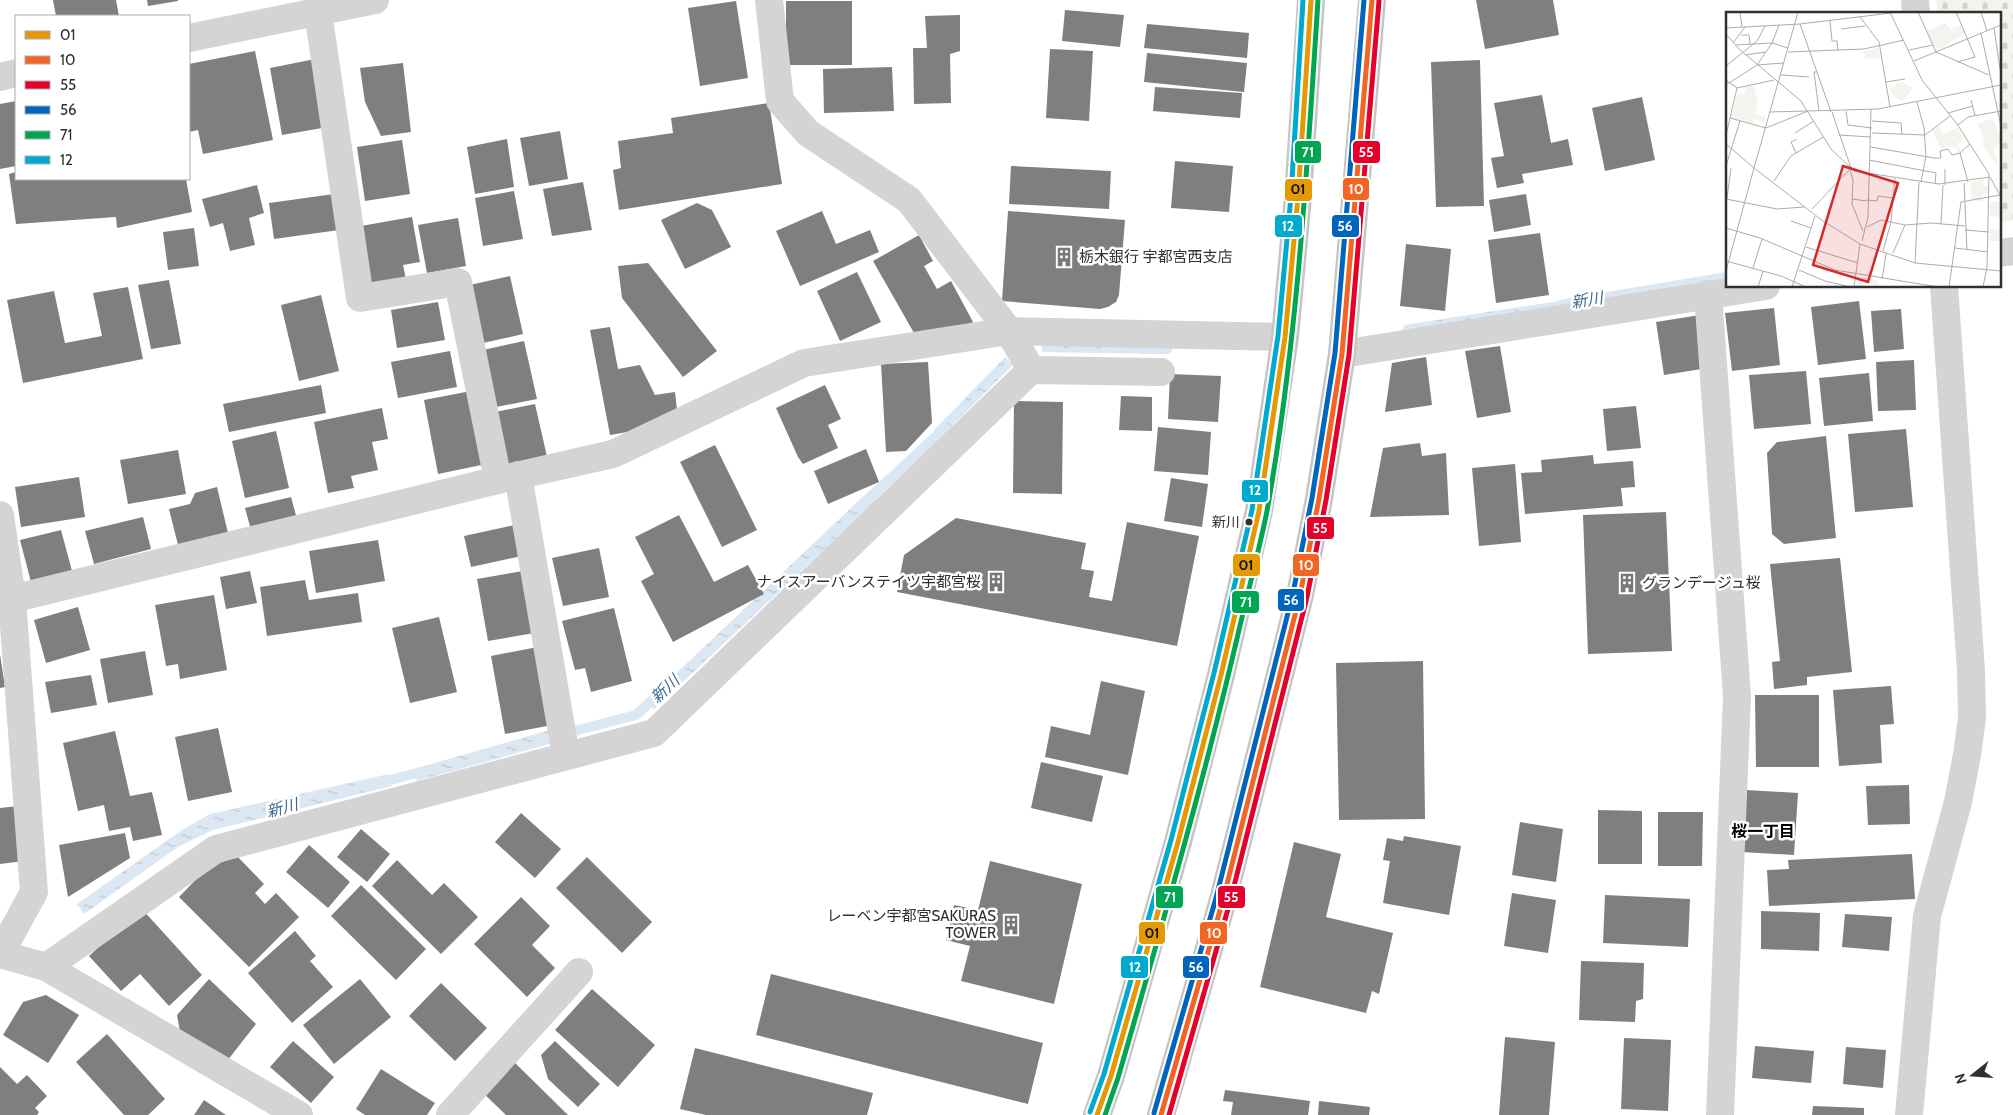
<svg xmlns="http://www.w3.org/2000/svg" width="2013" height="1115" viewBox="0 0 2013 1115" font-family="Cabin,'Noto Sans JP',sans-serif">
<defs>
<pattern id="cemetery-stones" width="16" height="16" patternUnits="userSpaceOnUse" patternTransform="scale(1.25)"><rect width="16" height="16" fill="#f1f5ed"/><path d="M2 7V4a2 2 0 0 1 4 0v3zM10 15v-3a2 2 0 0 1 4 0v3z" fill="#cfd2cc"/></pattern>
<pattern id="water-ripples" width="26" height="14" patternUnits="userSpaceOnUse" patternTransform="scale(1.25)"><rect width="26" height="14" fill="#dbe7f2"/><path d="M2 4q2-2 4 0t4 0M15 11q2-2 4 0t4 0" fill="none" stroke="#bcc6d0"/></pattern>
</defs>
<rect width="100%" height="100%" fill="#fff"/>
<path fill="url(#cemetery-stones)" d="M1936,0H2013V220L1999,223V14H1938Z"/>
<g fill="url(#water-ripples)">
<path d="M1572,299L1575,309L1402,334L1404,325Z"/>
<path d="M1042,343L1163,344V354L1042,352Z"/>
<path d="M1005,357L1013,365L937,441L934,430Z"/>
<path d="M870,490L877,500L653,710L651,697Z"/>
<path d="M550,730L553,743L417,781L414,769Z"/>
<path d="M389,774L392,786L213,830L178,847L84,914L77,904L182,830L210,814Z"/>
</g>
<g fill="none" stroke-linecap="round" stroke-linejoin="round">
<g stroke="#dbe7f2" stroke-width="10">
<path d="M1560,305L1727,277"/>
<path d="M1149,349H1167"/>
<path d="M864,503L945,428"/>
<path d="M563,734L636,715L661,692"/>
<path d="M379,783L428,770"/>
</g>
</g>
<g fill="#7f7f7f">
<path d="M53,0H116L119,16H56Z"/>
<path d="M147,0H178V1L148,6Z"/>
<path d="M1476,0H1553L1559,35L1485,49Z"/>
<path d="M736,1L748,78L700,86L688,8Z"/>
<rect x="786" y="1" width="66" height="64"/>
<path d="M1065,10L1124,15L1120,47L1062,41Z"/>
<path d="M960,15V51L950,54L951,103L914,104L913,48H927L925,16Z"/>
<path d="M1147,24L1249,33L1247,58L1144,48Z"/>
<path d="M1050,49L1093,51L1089,121L1046,118Z"/>
<path d="M255,51L273,140L203,154L198,130L189,132V64Z"/>
<path d="M1147,53L1247,63L1244,92L1144,82Z"/>
<path d="M315,59L328,127L282,135L270,68Z"/>
<path d="M1480,60L1484,206L1436,207L1431,62Z"/>
<path d="M403,63L411,132L381,136L365,102L360,68Z"/>
<path d="M892,67L894,111L824,113L823,69Z"/>
<path d="M1155,87L1242,93L1240,118L1153,111Z"/>
<path d="M1542,95L1551,143L1568,139L1573,165L1522,174L1524,183L1497,188L1491,158L1504,156L1494,103Z"/>
<path d="M1642,97L1655,160L1605,171L1592,108Z"/>
<path d="M16,101V166L0,169V104Z"/>
<path d="M769,103L782,184L619,210L613,170L621,168L618,141L673,133L671,118Z"/>
<path d="M560,131L568,179L529,186L520,138Z"/>
<path d="M507,139L514,187L475,194L467,147Z"/>
<path d="M402,140L410,194L365,201L357,147Z"/>
<path d="M1175,161L1233,166L1229,212L1171,208Z"/>
<path d="M1011,166L1111,171L1109,209L1009,204Z"/>
<path d="M16,172V179H186L192,212L117,228L116,217L16,224L9,174Z"/>
<path d="M583,182L592,230L552,236L543,189Z"/>
<path d="M257,185L264,213L249,218L255,245L230,251L223,223L210,227L202,199Z"/>
<path d="M514,191L523,239L483,246L475,198Z"/>
<path d="M334,194L339,230L274,239L269,203Z"/>
<path d="M1526,194L1531,225L1494,232L1489,200Z"/>
<path d="M697,203L712,210L731,247L685,269L661,220Z"/>
<path d="M822,211L836,244L870,230L879,252L800,286L776,231Z"/>
<path d="M1008,211L1125,220L1119,295L1116,302L1108,307L1100,309L1002,301Z"/>
<path d="M412,217L420,262L403,265L406,279L371,286L361,226Z"/>
<path d="M458,218L466,266L427,273L418,225Z"/>
<path d="M194,228L199,266L168,270L163,232Z"/>
<path d="M1540,233L1549,295L1496,303L1488,240Z"/>
<path d="M919,235L933,261L924,266L937,289L951,281L973,322L956,332L914,333L873,261Z"/>
<path d="M1406,244L1451,249L1445,311L1400,306Z"/>
<path d="M648,263L717,351L683,377L622,298L618,266Z"/>
<path d="M857,272L881,322L840,341L817,291Z"/>
<path d="M510,276L523,334L483,343L470,285Z"/>
<path d="M169,280L181,344L151,349L138,285Z"/>
<path d="M128,287L143,359L23,383L7,300L54,291L65,343L102,336L93,293Z"/>
<path d="M321,295L339,371L299,381L281,305Z"/>
<path d="M1859,301L1866,359L1818,365L1811,307Z"/>
<path d="M438,302L445,340L397,348L391,310Z"/>
<path d="M1774,308L1780,365L1732,371L1725,313Z"/>
<path d="M1901,309L1904,349L1874,352L1871,311Z"/>
<path d="M1700,315L1708,368L1664,375L1656,322Z"/>
<path d="M610,327L618,369L640,365L655,395L675,392L677,410L645,429L610,435L590,330Z"/>
<path d="M524,341L537,399L496,407L483,350Z"/>
<path d="M1500,346L1511,412L1477,418L1465,351Z"/>
<path d="M450,351L457,387L398,398L391,362Z"/>
<path d="M1426,357L1432,405L1385,412L1392,363Z"/>
<path d="M1914,360L1916,410L1878,411L1876,362Z"/>
<path d="M928,362L932,423L906,451L886,452L881,364Z"/>
<path d="M1806,371L1811,424L1754,429L1749,375Z"/>
<path d="M1869,373L1873,421L1824,426L1819,378Z"/>
<path d="M1170,374L1221,376L1218,422L1168,419Z"/>
<path d="M321,385L326,413L229,432L223,404Z"/>
<path d="M825,385L841,419L828,425L838,448L803,464L798,457L776,408Z"/>
<path d="M471,391L486,464L438,474L424,400Z"/>
<path d="M1121,396L1152,397V431L1119,430Z"/>
<path d="M1014,401L1063,402L1062,494L1013,493Z"/>
<path d="M535,404L548,461L507,470L495,412Z"/>
<path d="M1636,406L1641,448L1607,451L1603,409Z"/>
<path d="M382,408L388,439L372,442L378,470L351,476L354,488L328,493L314,422Z"/>
<path d="M1158,427L1211,432L1208,475L1154,471Z"/>
<path d="M1906,429L1913,507L1855,512L1848,434Z"/>
<path d="M276,431L289,488L245,498L232,441Z"/>
<path d="M1826,436L1836,538L1784,544L1772,534L1767,453L1777,442Z"/>
<path d="M1420,443L1422,456L1446,453L1449,515L1370,517L1383,448Z"/>
<path d="M715,445L757,530L722,547L680,462Z"/>
<path d="M866,449L879,482L828,504L814,471Z"/>
<path d="M178,450L186,494L128,504L120,460Z"/>
<path d="M1593,455L1594,464L1633,461L1635,487L1621,488L1623,506L1525,514L1521,473L1542,472L1541,460Z"/>
<path d="M1515,464L1521,542L1479,546L1472,468Z"/>
<path d="M79,477L85,517L21,527L15,487Z"/>
<path d="M1171,478L1208,484L1202,527L1164,521Z"/>
<path d="M217,487L228,533L178,545L169,509L190,504L195,493Z"/>
<path d="M291,497L297,519L251,530L245,508Z"/>
<path d="M1666,512L1672,651L1588,654L1583,515Z"/>
<path d="M679,515L714,582L748,565L764,594L673,642L641,581L654,574L635,537Z"/>
<path d="M143,517L151,549L94,564L85,531Z"/>
<path d="M956,518L1086,543L1081,569L1094,571L1089,597L1112,601L1127,522L1199,536L1177,646L897,592L904,555Z"/>
<path d="M515,525L522,556L471,567L464,536Z"/>
<path d="M61,530L72,571L31,582L20,540Z"/>
<path d="M378,540L385,581L316,593L309,551Z"/>
<path d="M599,548L609,597L563,606L552,558Z"/>
<path d="M1840,558L1852,672L1807,677V685L1774,689L1772,662L1780,661L1770,564Z"/>
<path d="M250,571L257,603L226,609L220,577Z"/>
<path d="M523,571L534,633L488,641L477,579Z"/>
<path d="M305,580L309,600L358,593L362,622L267,636L260,587Z"/>
<path d="M214,595L227,670L180,679L178,664L166,666L155,605Z"/>
<path d="M78,607L90,650L46,663L34,620Z"/>
<path d="M614,608L632,681L591,692L585,668L575,670L562,621Z"/>
<path d="M439,617L457,692L410,703L392,628Z"/>
<path d="M543,646L557,724L505,734L491,656Z"/>
<path d="M145,651L153,695L108,703L100,659Z"/>
<path d="M0,654L5,687L0,688Z"/>
<path d="M1423,661L1425,819L1339,820L1336,663Z"/>
<path d="M91,675L97,705L51,713L45,682Z"/>
<path d="M1101,681L1145,691L1128,775L1045,757L1051,726L1090,735Z"/>
<path d="M1891,686L1894,724L1880,725L1882,763L1839,766L1833,690Z"/>
<path d="M1755,695H1819V767H1756Z"/>
<path d="M218,728L232,792L188,801L175,737Z"/>
<path d="M115,731L130,796L152,792L162,835L133,841L130,827L109,831L104,805L78,811L63,743Z"/>
<path d="M1041,762L1103,776L1092,822L1031,808Z"/>
<path d="M1909,785L1910,824L1868,825L1866,786Z"/>
<path d="M1746,790L1798,793L1794,855L1742,852Z"/>
<path d="M18,806L24,861L0,864V808Z"/>
<path d="M1598,810L1642,811V864H1598Z"/>
<path d="M1658,812H1703L1702,866H1658Z"/>
<path d="M521,813L561,849L535,878L495,842Z"/>
<path d="M1520,822L1563,829L1556,882L1512,875Z"/>
<path d="M361,829L390,854L367,882L337,857Z"/>
<path d="M125,833L130,858L68,897L59,845Z"/>
<path d="M1404,836L1461,846L1449,915L1383,903L1390,861L1383,860L1387,838L1403,841Z"/>
<path d="M1294,842L1341,854L1326,917L1393,933L1379,994L1372,991L1366,1013L1260,987Z"/>
<path d="M309,845L350,882L328,908L286,872Z"/>
<path d="M1912,854L1915,899L1769,906L1767,870L1789,869L1788,860Z"/>
<path d="M238,857L264,884L255,893L265,904L276,893L299,917L249,967L179,897L209,866Z"/>
<path d="M587,857L652,922L622,953L556,888Z"/>
<path d="M397,860L432,895L444,883L478,917L441,954L372,886Z"/>
<path d="M990,861L1082,884L1054,1004L961,981L970,946L946,940L954,905L978,910Z"/>
<path d="M361,885L426,949L396,980L331,916Z"/>
<path d="M1512,893L1556,900L1548,953L1504,946Z"/>
<path d="M1605,895L1690,899L1688,947L1603,943Z"/>
<path d="M521,897L550,926L532,945L555,968L527,997L474,944Z"/>
<path d="M141,908L202,975L169,1006L140,974L121,991L89,956Z"/>
<path d="M1761,911L1820,913L1819,951L1761,949Z"/>
<path d="M1845,914L1892,917L1889,951L1842,947Z"/>
<path d="M295,931L316,956L310,961L333,987L292,1023L248,973Z"/>
<path d="M1581,961L1644,963L1643,999L1636,1001L1635,1022L1579,1020Z"/>
<path d="M771,974L1043,1043L1028,1104L756,1035Z"/>
<path d="M209,979L256,1024L227,1061L180,1032L177,1015Z"/>
<path d="M360,979L391,1017L334,1064L303,1025Z"/>
<path d="M441,983L487,1028L455,1061L409,1016Z"/>
<path d="M592,989L655,1045L618,1087L555,1030Z"/>
<path d="M46,995L79,1015L48,1063L3,1035L23,1002Z"/>
<path d="M107,1034L165,1099L148,1115H124L76,1062Z"/>
<path d="M1505,1037L1555,1042L1549,1115H1499Z"/>
<path d="M1624,1038L1671,1040L1668,1111L1621,1109Z"/>
<path d="M293,1041L334,1077L311,1103L270,1067Z"/>
<path d="M555,1041L600,1084L578,1107L548,1079L541,1055Z"/>
<path d="M1755,1046L1814,1051L1811,1083L1752,1078Z"/>
<path d="M1846,1047L1886,1050L1883,1088L1843,1084Z"/>
<path d="M695,1048L873,1093L867,1115H706L680,1109Z"/>
<path d="M510,1058L568,1115H506L480,1090Z"/>
<path d="M0,1067L17,1084L27,1075L47,1096L35,1108L39,1112L37,1115H0Z"/>
<path d="M381,1069L435,1103L427,1115H365L356,1109Z"/>
<path d="M1225,1090L1310,1101L1308,1115H1231L1233,1102L1223,1101Z"/>
<path d="M204,1100L226,1115H194Z"/>
<path d="M1319,1101L1370,1107L1369,1115H1318Z"/>
<path d="M1813,1106L1864,1108V1115H1812Z"/>
</g>
<g fill="none" stroke-linecap="round" stroke-linejoin="round">
<g stroke="#d4d4d4" stroke-width="28">
<path d="M769,0L780,101L808,133L909,200L1009,331L1031,370"/>
<path d="M1915,0L1916,14"/>
<path d="M318,12L360,298L458,282L498,480"/>
<path d="M189,38L375,0"/>
<path d="M0,77L16,73"/>
<path d="M1999,253L2013,251"/>
<path d="M1708,294L1737,696L1720,1115"/>
<path d="M1342,354L1766,286"/>
<path d="M518,475L566,756"/>
<path d="M0,515L12,599L34,892L0,954"/>
<path d="M0,602L498,480L613,454L804,363L1009,331L1285,337"/>
<path d="M0,954L46,967L299,1115"/>
<path d="M46,967L216,849L654,733L1031,370L1161,372"/>
<path d="M450,1115L579,972"/>
<path d="M1909,1115L1927,916L1958,802L1967,755L1972,718L1971,670L1944,286"/>
</g>
<g stroke="#c5c5c5" stroke-width="28">
<path d="M1097,1115L1111,1076L1178,842L1221,675L1259,511L1285,337L1298,197L1311,0"/>
<path d="M1161,1115L1223,900L1300,595L1319,499L1342,354L1372,0"/>
</g>
<defs>
<path id="bus-1" d="M1097,1115L1111,1076L1178,842L1221,675L1259,511L1285,337L1298,197L1311,0"/>
<path id="bus-2" d="M1161,1115L1223,900L1300,595L1319,499L1342,354L1372,0"/>
<path id="bus-3" d="M1169,1115L1230,902L1307,597L1326,500L1349,355L1379,1"/>
<path id="bus-4" d="M1154,1113L1216,898L1293,593L1312,498L1335,353L1364,0"/>
<path id="bus-5" d="M1105,1115L1118,1078C1161,929 1204,781 1239,630C1248,591 1259,551 1267,511C1297,343 1307,171 1318,0"/>
<path id="bus-6" d="M1090,1112L1104,1074L1171,840L1214,673L1252,510L1278,336L1291,196L1303,0"/>
</defs>
<use href="#bus-1" stroke="#fff" stroke-width="9"/>
<use href="#bus-2" stroke="#fff" stroke-width="9"/>
<use href="#bus-3" stroke="#fff" stroke-width="9"/>
<use href="#bus-4" stroke="#fff" stroke-width="9"/>
<use href="#bus-5" stroke="#fff" stroke-width="9"/>
<use href="#bus-6" stroke="#fff" stroke-width="9"/>
<use href="#bus-1" stroke="#e39a05" stroke-width="5"/>
<use href="#bus-2" stroke="#f26522" stroke-width="5"/>
<use href="#bus-3" stroke="#e4002b" stroke-width="5"/>
<use href="#bus-4" stroke="#0065bd" stroke-width="5"/>
<use href="#bus-5" stroke="#00a651" stroke-width="5"/>
<use href="#bus-6" stroke="#00a9ce" stroke-width="5"/>
</g>
<defs>
<symbol id="building-bare" viewBox="-9 -9 18 18"><path d="M-4-6H4V6H1V3H-1V6H-4ZM-2.5-4.3h1.7v1.8h-1.7ZM.8-4.3h1.7v1.8H.8ZM-2.5-1h1.7V.8h-1.7ZM.8-1h1.7V.8H.8Z" fill="#787878" stroke="#fff" stroke-width="2.5" paint-order="stroke"/></symbol>
</defs>
<g fill-rule="evenodd">
<use href="#building-bare" x="1050" y="243" width="28" height="28"/>
<use href="#building-bare" x="982" y="568" width="28" height="28"/>
<use href="#building-bare" x="1613" y="569" width="28" height="28"/>
<use href="#building-bare" x="997" y="911" width="28" height="28"/>
</g>
<circle fill="#303030" stroke="#fff" stroke-width="2" cx="1249" cy="522" r="4.5"/>
<g text-anchor="middle" dominant-baseline="central" stroke-width="5" stroke-linejoin="round" paint-order="stroke">
<g font-size="14" fill="#303030" stroke="#fff" text-anchor="end">
<text x="1240" y="522">新川</text>
</g>
<g font-size="15" fill="#303030" stroke="#fff" text-anchor="start">
<text x="1079" y="257">栃木銀行 宇都宮西支店</text>
<text x="981" y="582" text-anchor="end">ナイスアーバンステイツ宇都宮桜</text>
<text x="1642" y="583">グランデージュ桜</text>
<text x="996" y="916" text-anchor="end">レーベン宇都宮SAKURAS<tspan x="996" dy="17">TOWER</tspan></text>
</g>
<g font-size="16" font-style="italic" fill="#3d6c93" stroke="#fff">
<text transform="translate(1587 300) rotate(-9)">新川</text>
<text transform="translate(665 689) rotate(-43)">新川</text>
<text transform="translate(282 808) rotate(-15)">新川</text>
</g>
<g font-size="16" font-weight="bold" fill="#000" stroke="#fff">
<text x="1763" y="831">桜一丁目</text>
</g>
</g>
<g transform="translate(1726 12)">
<rect width="275" height="275" fill="#fff"/>
<path d="M231,116L238,127L231,132L235,139L232,141L230,136L223,135L215,123ZM273,185L275,205L264,204V190H273Z" fill="#f1f5ed"/>
<path d="M267,106L275,129L267,137L272,150L269,152L256,132L259,130L252,112ZM257,167V174H263L262,182L257,183V189L245,188V170ZM131,265L153,268V273L138,271V275H130Z" fill="#f1f5ed"/>
<path d="M28,74L32,90L29,102L40,105L39,111L29,107L27,112L5,106L11,82H18L20,75ZM213,114L222,135L215,137L206,119ZM264,217L275,218L274,229H263Z" fill="#f1f5ed"/>
<path d="M219,11L229,23L226,17L235,13L239,21L214,37L208,34L201,19ZM153,36L154,46L139,47L138,39ZM174,69L187,76L176,90L163,79Z" fill="#f1f5ed"/>
<path fill="none" stroke="#acacac" stroke-width="1" d="M14,0L16,15M164,0L196,68L231,112L263,162L261,255L257,275M192,0L210,40L263,63M230,0L249,45L231,50M255,0L261,19M134,5L153,30L164,95M104,9L106,29H111L112,39M74,12L105,100M0,16L74,12L165,1M268,16L275,63M115,17L139,14M255,21L275,114M0,22L13,37L75,89L105,137L128,159L213,172L264,165L275,185M15,23H23L24,32M7,31L19,15M10,33L46,31L62,36M183,38L207,33M62,40L138,37L178,28M20,43L39,40M188,49L275,13M31,53L57,51M0,54L31,29L39,14M91,60H88L93,99M55,63L83,65M0,68L11,76L48,68M160,70L179,67M0,73L31,53L46,31L53,13M245,88L249,103M191,90L198,116L200,144L195,170M120,99L122,113L146,116M44,100L81,99M222,101L247,94M4,106L40,116L82,99L152,97L275,73M146,109L175,111L176,122M232,113L242,105L275,99M69,121L88,109M146,121L199,123L224,104M0,123L11,76M113,123L145,125M0,132L28,156L0,259M145,135L208,146H215L214,139L222,137L226,143L234,141M70,141L65,130L71,127M143,148L210,161L209,172M0,154L14,109M28,156L97,209L134,232L189,251L275,259M28,156L72,0M124,158L127,168L126,192L137,219M48,169L65,144L97,125M242,170L234,141L244,132M238,171L241,238M219,173V157M1,186L5,156M0,187L51,197L78,195M126,187L141,189M141,188L151,189L152,184L167,186M86,197L125,156L106,100M65,209L85,216M215,212L217,173M141,215L155,208L179,213L205,211L239,214M0,216L34,226L109,258L212,275M239,218L263,220M136,229L142,205L145,97M80,235L132,251M229,236L262,240M157,239L165,210L169,166M167,241L179,213M0,249L55,264L80,275M189,251L193,170M27,256L36,227M73,258L99,269L125,275M156,267L160,242M32,275L37,259M66,275L89,204M128,275L134,232M223,275L235,190L274,183"/>
<path fill="#d62828" fill-opacity="0.15" stroke="#d62828" stroke-width="2.5" d="M117,154L172,171L142,270L87,253Z"/>
<rect width="275" height="275" fill="none" stroke="#303030" stroke-width="2.5"/>
</g>
<g stroke="#fff" stroke-width="2">
<rect x="1294" y="140" width="28" height="24" rx="5" fill="#00a651"/>
<rect x="1352" y="140" width="29" height="24" rx="5" fill="#e4002b"/>
<rect x="1342" y="177" width="28" height="24" rx="5" fill="#f26522"/>
<rect x="1284" y="178" width="29" height="24" rx="5" fill="#e39a05"/>
<rect x="1331" y="214" width="29" height="24" rx="5" fill="#0065bd"/>
<rect x="1274" y="214" width="29" height="24" rx="5" fill="#00a9ce"/>
<rect x="1241" y="479" width="28" height="24" rx="5" fill="#00a9ce"/>
<rect x="1306" y="516" width="29" height="24" rx="5" fill="#e4002b"/>
<rect x="1292" y="553" width="28" height="24" rx="5" fill="#f26522"/>
<rect x="1232" y="553" width="29" height="24" rx="5" fill="#e39a05"/>
<rect x="1277" y="588" width="28" height="24" rx="5" fill="#0065bd"/>
<rect x="1231" y="590" width="29" height="24" rx="5" fill="#00a651"/>
<rect x="1217" y="885" width="29" height="24" rx="5" fill="#e4002b"/>
<rect x="1155" y="885" width="29" height="24" rx="5" fill="#00a651"/>
<rect x="1199" y="921" width="29" height="24" rx="5" fill="#f26522"/>
<rect x="1138" y="921" width="28" height="24" rx="5" fill="#e39a05"/>
<rect x="1120" y="955" width="29" height="24" rx="5" fill="#00a9ce"/>
<rect x="1182" y="955" width="28" height="24" rx="5" fill="#0065bd"/>
</g>
<g font-size="14" text-anchor="middle" font-weight="bold" fill="#fff">
<text x="1308" y="157">71</text>
<text x="1366" y="157">55</text>
<text x="1356" y="194">10</text>
<text x="1345" y="231">56</text>
<text x="1288" y="231">12</text>
<text x="1255" y="495">12</text>
<text x="1320" y="533">55</text>
<text x="1306" y="570">10</text>
<text x="1291" y="605">56</text>
<text x="1246" y="607">71</text>
<text x="1231" y="902">55</text>
<text x="1170" y="902">71</text>
<text x="1214" y="938">10</text>
<text x="1135" y="972">12</text>
<text x="1196" y="972">56</text>
</g>
<g font-size="14" text-anchor="middle" font-weight="bold" fill="#111">
<text x="1298" y="194">01</text>
<text x="1246" y="570">01</text>
<text x="1152" y="938">01</text>
</g>
<rect x="15" y="15" width="175" height="165" fill="#ffffff" stroke="#acacac"/>
<rect x="25" y="31" width="25" height="8" fill="#e39a05" stroke="#acacac"/>
<text x="60" y="40" font-size="15" fill="#303030">01</text>
<rect x="25" y="56" width="25" height="8" fill="#f26522" stroke="#acacac"/>
<text x="60" y="65" font-size="15" fill="#303030">10</text>
<rect x="25" y="81" width="25" height="8" fill="#e4002b" stroke="#acacac"/>
<text x="60" y="90" font-size="15" fill="#303030">55</text>
<rect x="25" y="106" width="25" height="8" fill="#0065bd" stroke="#acacac"/>
<text x="60" y="115" font-size="15" fill="#303030">56</text>
<rect x="25" y="131" width="25" height="8" fill="#00a651" stroke="#acacac"/>
<text x="60" y="140" font-size="15" fill="#303030">71</text>
<rect x="25" y="156" width="25" height="8" fill="#00a9ce" stroke="#acacac"/>
<text x="60" y="165" font-size="15" fill="#303030">12</text>
<g transform="translate(1973 1075) rotate(253)" stroke="#ffffff" stroke-width="4" paint-order="stroke">
<path d="M0-4L9 19L0 12L-9 19Z" fill="#303030"/>
<text y="-8" font-size="14" font-weight="bold" text-anchor="middle" fill="#303030">N</text>
</g>
</svg>
